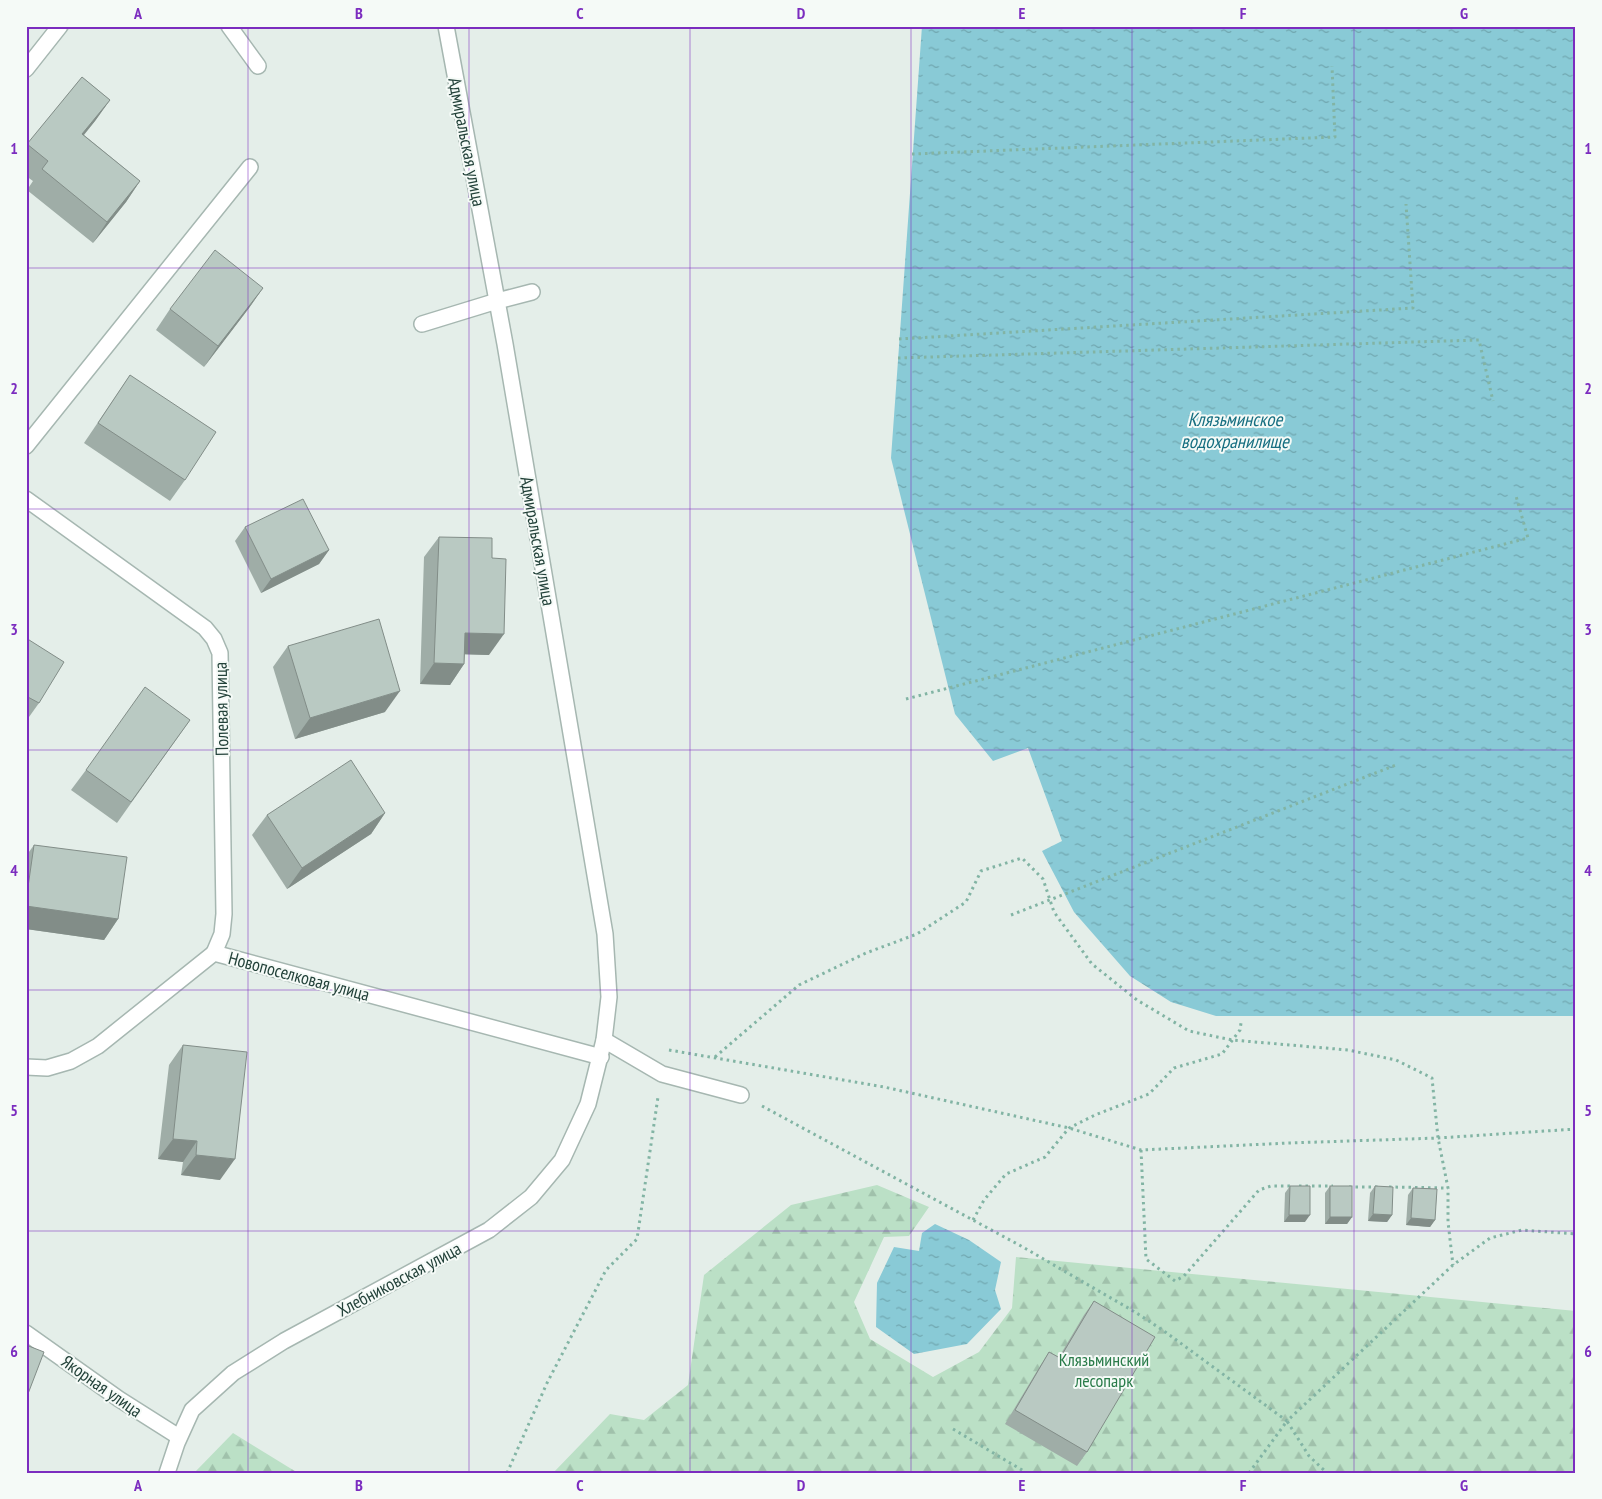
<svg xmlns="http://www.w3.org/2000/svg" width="1602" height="1499" viewBox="0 0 1602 1499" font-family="'PT Sans Narrow',sans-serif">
<defs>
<pattern id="forest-firs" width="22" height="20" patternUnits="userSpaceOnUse" patternTransform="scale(1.25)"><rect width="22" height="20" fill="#bbe0c6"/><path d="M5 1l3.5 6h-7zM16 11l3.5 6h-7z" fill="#a0c1ab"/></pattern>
<pattern id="water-ripples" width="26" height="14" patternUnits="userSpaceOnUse" patternTransform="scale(1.25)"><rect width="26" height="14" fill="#89cad6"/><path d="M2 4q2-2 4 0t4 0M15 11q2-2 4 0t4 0" fill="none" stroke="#70a6af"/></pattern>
</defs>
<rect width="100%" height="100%" fill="#e4eee9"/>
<g fill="url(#forest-firs)">
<path d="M877,1185L929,1207L909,1236L884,1237L854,1302L870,1339L933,1377L979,1352L1012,1308L1016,1257L1576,1311V1473H553L610,1414L644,1420L688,1385L704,1275L791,1205Z"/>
<path d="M233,1433L298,1473H194Z"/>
</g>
<g fill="url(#water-ripples)">
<path d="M922,26H1576V1016H1216L1171,1002L1130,976L1074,912L1042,851L1062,841L1028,748L993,761L955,714L891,458Z"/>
<path d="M935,1224L969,1240L1001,1262L995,1290L1001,1309L967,1344L914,1354L876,1327L877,1283L894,1247L919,1251L922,1233Z"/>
</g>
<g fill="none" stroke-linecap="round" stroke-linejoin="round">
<defs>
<g id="minor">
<path d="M229,26L258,66"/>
<path d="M26,69L60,26"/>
<path d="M422,324L497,301L532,292"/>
<path d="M26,446L250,167"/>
<path d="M26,499L205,628L214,639L220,653L224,914L222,934L214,953"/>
<path d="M604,1040L662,1074L741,1095"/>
<path d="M26,1067L47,1068L71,1061L98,1046L214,953L601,1057"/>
<path d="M26,1333L119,1399L179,1437"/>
<path d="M167,1473L177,1443L192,1410L233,1373L284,1341L489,1230L531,1197L562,1160L588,1104L604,1040L609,997L605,934L505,344L446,26"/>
</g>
</defs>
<use href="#minor" stroke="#a6b7b1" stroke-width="18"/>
<g stroke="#82b4a4" stroke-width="3" stroke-dasharray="2.5 4" stroke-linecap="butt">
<path d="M912,154L1335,137L1332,66"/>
<path d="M899,339L1413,308L1406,204"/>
<path d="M898,358L1479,340L1493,401"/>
<path d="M906,699L1528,538L1516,496"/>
<path d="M1011,915L1396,765"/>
<path d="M669,1050L884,1087L1069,1128L1141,1150L1289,1143L1438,1138L1576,1129"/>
<path d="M715,1057L799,985L866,953L917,934L966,902L981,871L1022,858L1043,879L1054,912L1092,964L1137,1000L1189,1031L1232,1040L1348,1050L1396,1060L1432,1078L1438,1138L1448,1188V1222L1453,1265"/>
<path d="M762,1106L1021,1246L1135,1312L1164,1331L1287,1421L1453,1265L1490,1238L1522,1230L1576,1234"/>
<path d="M1141,1150L1146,1259L1175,1281L1184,1276L1259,1190L1271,1186H1293"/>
<path d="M1299,1186H1333"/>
<path d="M1349,1187H1378"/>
<path d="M1389,1187L1448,1188"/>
<path d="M973,1220L984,1200L1006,1174L1045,1157L1069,1128L1095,1115L1149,1094L1174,1068L1222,1054L1240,1030L1241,1023"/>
<path d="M953,1429L1027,1473"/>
<path d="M507,1473L547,1383L606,1270L637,1239L658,1097"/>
<path d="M1249,1473L1287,1421L1309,1456L1327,1473"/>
</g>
<use href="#minor" stroke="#fff" stroke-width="15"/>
</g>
<g fill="#9fada7">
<path d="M82,77L110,100L95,121L84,135L140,181L126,202L93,243L27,190L33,181L26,176V146Z"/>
<path d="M263,288L249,308L204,367L156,330L170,309Z"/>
<path d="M130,375L185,480L170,501L84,443Z"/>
<path d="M245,527L329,550L319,564L261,593L235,541Z"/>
<path d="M439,537L489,655L465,654L464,664L450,685L420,684L424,557Z"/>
<path d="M26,638L39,703L29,717L26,716Z"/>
<path d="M288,646L385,712L295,739L273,667Z"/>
<path d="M190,720L117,823L71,790L86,770Z"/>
<path d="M385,813L371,834L287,889L252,835L267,815Z"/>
<path d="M34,845L118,919L104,940L26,929V856Z"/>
<path d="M183,1045L220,1180L181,1175L183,1162L158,1159L169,1065Z"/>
<path d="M1290,1186L1305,1222H1284L1285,1193Z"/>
<path d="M1330,1186L1352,1217L1347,1224H1325V1193Z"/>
<path d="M1375,1186L1392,1215L1387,1222L1368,1221L1370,1193Z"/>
<path d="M1413,1188L1435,1220L1430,1227L1406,1225L1408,1195Z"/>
<path d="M1094,1301L1087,1452L1077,1466L1005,1424L1040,1366L1049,1352L1059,1357L1084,1315Z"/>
</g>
<g fill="#828d88">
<path d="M110,100L95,121L68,154L82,134Z"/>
<path d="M140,181L126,202L93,243L107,222Z"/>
<path d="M263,288L249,308L204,367L218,346Z"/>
<path d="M329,550L319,564L261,593L271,579Z"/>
<path d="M465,633L504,634L489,655L451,654Z"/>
<path d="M434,663L464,664L450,685L420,684Z"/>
<path d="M400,691L385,712L295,739L310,718Z"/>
<path d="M385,813L371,834L287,889L302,868Z"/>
<path d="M26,906L118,919L104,940L26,929Z"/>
<path d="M173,1139L197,1141L183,1162L158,1159Z"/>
<path d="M196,1155L235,1159L220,1180L181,1175Z"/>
<path d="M1373,1214L1392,1215L1387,1222L1368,1221Z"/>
<path d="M1289,1215H1310L1305,1222H1284Z"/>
<path d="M1330,1217H1352L1347,1224H1325Z"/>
<path d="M1411,1218L1435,1220L1430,1227L1406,1225Z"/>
</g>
<g fill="#b9c9c2" stroke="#828d88">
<path d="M82,77L110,100L82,134L140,181L107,222L42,169L48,161L27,144Z"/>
<path d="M215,250L263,288L218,346L170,309Z"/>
<path d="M130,375L216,432L185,480L98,423Z"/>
<path d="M303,499L329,550L271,579L245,527Z"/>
<path d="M439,537L492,538V558L506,559L504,634L465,633L464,664L434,663Z"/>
<path d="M379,619L400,691L310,718L288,646Z"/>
<path d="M26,638L64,662L39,703L26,696Z"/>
<path d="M145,687L190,720L131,802L86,770Z"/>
<path d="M351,760L385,813L302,868L267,815Z"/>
<path d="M34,845L127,857L118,919L26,906V901Z"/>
<path d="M183,1045L247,1052L235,1159L196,1155L197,1141L173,1139Z"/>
<path d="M1290,1186H1310V1215H1289Z"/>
<rect x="1330" y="1186" width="22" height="31"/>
<path d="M1375,1186L1393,1187L1392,1215L1373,1214Z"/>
<path d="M1413,1188L1437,1189L1435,1220L1411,1218Z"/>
<path d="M1094,1301L1155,1337L1087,1452L1015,1410L1049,1352L1060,1358Z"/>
<path d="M26,1345L44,1352L26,1399Z"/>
</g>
<path fill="none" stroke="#7b2cbf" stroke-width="1" stroke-opacity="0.55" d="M248,26V1473M469,26V1473M690,26V1473M911,26V1473M1132,26V1473M1354,26V1473M26,268H1576M26,509H1576M26,750H1576M26,990H1576M26,1231H1576"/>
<g text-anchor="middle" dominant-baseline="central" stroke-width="4" stroke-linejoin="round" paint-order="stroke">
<g font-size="18" fill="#224139" stroke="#f5faf7">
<text transform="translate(467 142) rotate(79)">Адмиральская улица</text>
<text transform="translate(538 541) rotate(80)">Адмиральская улица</text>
<text transform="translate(221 709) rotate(-91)">Полевая улица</text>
<text transform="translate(299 976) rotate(15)">Новопоселковая улица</text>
<text transform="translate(399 1279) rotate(-28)">Хлебниковская улица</text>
<text transform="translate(102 1386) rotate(35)">Якорная улица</text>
</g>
<g font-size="18" fill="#297b49" stroke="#f5faf7">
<text x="1104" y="1359">Клязьминский<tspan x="1104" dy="21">лесопарк</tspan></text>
</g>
<g font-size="19" font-style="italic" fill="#176f81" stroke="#f5faf7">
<text x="1235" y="419">Клязьминское<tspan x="1235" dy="22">водохранилище</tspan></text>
</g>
</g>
<rect width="1602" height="1499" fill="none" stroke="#f5faf7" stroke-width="55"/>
<rect x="28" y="28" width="1546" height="1444" fill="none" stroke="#7b2cbf" stroke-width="2"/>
<g font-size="16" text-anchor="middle" font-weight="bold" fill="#7b2cbf">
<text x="138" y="19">A</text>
<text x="359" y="19">B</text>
<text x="580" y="19">C</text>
<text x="801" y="19">D</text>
<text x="1022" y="19">E</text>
<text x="1243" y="19">F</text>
<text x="1464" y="19">G</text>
<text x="14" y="154">1</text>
<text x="1588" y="154">1</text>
<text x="14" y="394">2</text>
<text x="1588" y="394">2</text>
<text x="14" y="635">3</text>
<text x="1588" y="635">3</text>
<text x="14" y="876">4</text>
<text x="1588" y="876">4</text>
<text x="14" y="1116">5</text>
<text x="1588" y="1116">5</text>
<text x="14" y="1357">6</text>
<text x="1588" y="1357">6</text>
<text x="138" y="1491">A</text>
<text x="359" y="1491">B</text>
<text x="580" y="1491">C</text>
<text x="801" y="1491">D</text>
<text x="1022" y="1491">E</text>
<text x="1243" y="1491">F</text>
<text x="1464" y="1491">G</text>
</g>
</svg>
